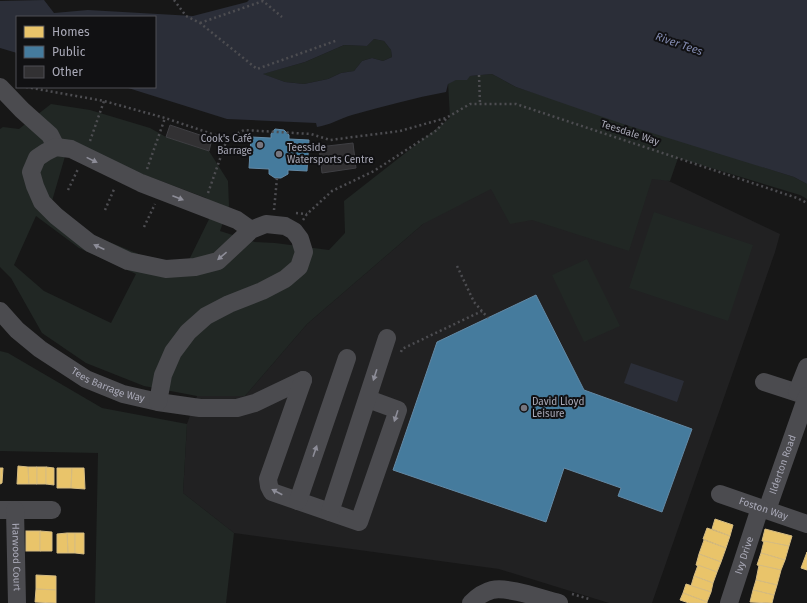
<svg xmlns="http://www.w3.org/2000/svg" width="807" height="603" viewBox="0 0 807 603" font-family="'Fira Sans',sans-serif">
<rect width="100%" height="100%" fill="#171717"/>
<path fill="#212122" d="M513,126L652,173L780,234L775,252L652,603H609L499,569L234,533L183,493L187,424L197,396H245L307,324L423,224Z"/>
<g fill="#212724" fill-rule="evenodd">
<path d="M374,39L384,41L391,50L392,57L383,61L372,58L362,61L354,71L341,73L328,79L304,84L285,82L262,74L305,62L344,45L367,46Z"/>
<path d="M492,74L516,87L794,177L807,184V199L800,195L678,158L670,181L652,179L629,251L532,220L510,224L491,189L423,224L307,324L245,396H197L144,386L86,363L42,333L11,278L0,267V129L3,127L19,129L51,104L90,110L150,128L166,137L209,151L228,181L229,206L220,231L255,242L275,243L329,250L345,233L344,201L450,118L448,82L470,76ZM66,153L145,175L206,198L213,211L188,262L168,261L141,255L102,239L90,233L52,201ZM36,216L79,248L136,274L111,323L44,291L14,265Z"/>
<path d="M654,212L753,245L728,321L629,288Z"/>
<path d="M587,259L620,326L584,342L552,275Z"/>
<path d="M0,351L8,353L102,408L187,424L183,493L234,533L226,603H95L98,453L0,451Z"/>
</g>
<g fill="#2b2e38" fill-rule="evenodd">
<path d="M44,0L54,13L88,10L193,16L247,2L249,0H807V184L794,177L623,124L516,87L492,74L470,76L467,80H456L448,84L446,92C414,98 384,106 352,115C339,119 330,125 317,127L316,123L227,119L125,87H155V17H17V53L0,48V1ZM374,39L384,41L391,50L392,57L383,61L372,58L362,61L354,71L341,73L328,79L304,84L285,82L263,74L305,62L344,45L367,46Z"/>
<path d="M631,363L684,381L677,402L624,383Z"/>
</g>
<g fill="#e9c46a" stroke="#d6bc81">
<path d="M18,466L28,467L29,484H17Z"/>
<path d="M28,467H37V484H29Z"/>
<rect x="37" y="467" width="9" height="17"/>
<path d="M46,467L54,468V485L46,484Z"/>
<path d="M0,468H3L2,483L0,484Z"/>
<path d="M57,468H72L71,488H57Z"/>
<path d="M72,468H84L85,489L71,488Z"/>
<path d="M715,519L733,525L730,536L712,529Z"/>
<path d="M707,528L730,536L726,548L703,539Z"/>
<path d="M765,529L792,536L789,546L762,541Z"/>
<rect x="26" y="531" width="14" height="20"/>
<path d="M40,531L52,532V551H40Z"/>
<path d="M67,533H75V553H68Z"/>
<path d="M67,533L68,553H57V534Z"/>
<path d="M75,533H84V554L75,553Z"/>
<path d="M704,540L726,548L721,562L699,554Z"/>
<path d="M764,541L789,546L785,560L761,553Z"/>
<path d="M807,552V570L801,568Z"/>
<path d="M761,553L785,560L781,570L757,565Z"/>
<path d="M699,554L721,562L717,572L696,565Z"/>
<path d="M698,565L717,572L713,583L694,576Z"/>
<path d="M759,565L781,570L777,585L756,580Z"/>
<path d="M36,575L56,576V590L36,589Z"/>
<path d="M694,576L713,583L711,592L691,586Z"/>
<path d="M756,580L777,585L774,595L753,590Z"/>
<path d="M686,584L711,592L707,602L683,593Z"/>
<path d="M36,589L56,590V603L35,602Z"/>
<path d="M753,590L774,595L772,603L750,602Z"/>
<path d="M683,593L707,602V603H689L680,600Z"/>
</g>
<g fill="#457b9d" stroke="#6389a5">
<path d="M275,129L284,130L289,135V139L309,140L307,171L288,170V174L281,178H275L269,174V169L249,168L251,137L271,138V134Z"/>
<path d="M536,295L584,390L692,429L662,512L618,496L621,488L564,468L546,522L393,470L437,342Z"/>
</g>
<g fill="#323133" stroke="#3f3f43">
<path d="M170,125L212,139L209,151L166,137Z"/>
<path d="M353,143L356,168L322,173L319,147Z"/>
</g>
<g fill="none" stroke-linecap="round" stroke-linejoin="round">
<g stroke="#4d4d51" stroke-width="2.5" stroke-dasharray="2 3" stroke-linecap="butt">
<path d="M174,0L186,16L200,23L257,69L338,40"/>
<path d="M200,23L263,1L282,17"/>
<path d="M479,75L480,104"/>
<path d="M26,87L104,101L165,118L227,139L244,130L311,134L330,140L400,131L446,118L470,104H516L797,198L807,203"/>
<path d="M90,141L104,101"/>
<path d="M147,169L165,118"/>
<path d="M68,190L78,169"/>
<path d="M208,193L227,139"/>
<path d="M105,210L115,187"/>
<path d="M274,210L277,178"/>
<path d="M296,213L307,214"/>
<path d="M303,220L307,214L332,191L374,171L437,130L446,119"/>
<path d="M144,227L155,204"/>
<path d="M457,266L474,302L488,318"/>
<path d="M401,352L402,349L482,311"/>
<path d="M572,594L589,599"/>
</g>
<g stroke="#4b4b4f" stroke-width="18">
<path d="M0,87L22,110L50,135L56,147"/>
<path id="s1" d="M0,311L17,330L40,349L86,379L123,394L158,402L200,408H237L255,403L303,380"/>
<path d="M303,380L268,479L269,486L272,492L359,522L398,410L368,399"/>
<path d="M764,382L807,396"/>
<path d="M797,392L807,367"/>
<path d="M158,402L163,375L173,352L188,332L206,316L229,304L262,291L285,279L299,267L304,252L300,239L294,231L285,226L266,224L251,230L218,261L195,267L166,269L128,261L90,243L56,216L42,202L35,186L31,172L37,158L46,152L56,147L71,149L141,183L237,220L251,230"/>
<path id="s2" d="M720,494L807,524"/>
<path d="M298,501L347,358"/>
<path d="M0,510H52"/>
<path id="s3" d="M15,510L17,603"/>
<path id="s4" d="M767,510L807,396"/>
<path d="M330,512L387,338"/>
<path d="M471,603C477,597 484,592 492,590C508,586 542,599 559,603"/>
<path id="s5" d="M729,603L760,508"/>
</g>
</g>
<defs><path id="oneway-solid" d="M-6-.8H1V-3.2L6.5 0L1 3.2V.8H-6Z"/></defs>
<g fill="#8d8d98">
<use href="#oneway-solid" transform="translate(92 160) rotate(26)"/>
<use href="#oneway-solid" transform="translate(178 198) rotate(21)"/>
<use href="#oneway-solid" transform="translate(99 247) rotate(-155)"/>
<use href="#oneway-solid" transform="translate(222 256) rotate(140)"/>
<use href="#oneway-solid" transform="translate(375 375) rotate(108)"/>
<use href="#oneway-solid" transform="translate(396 416) rotate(108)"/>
<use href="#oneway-solid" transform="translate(315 451) rotate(-71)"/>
<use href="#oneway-solid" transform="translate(277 492) rotate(-153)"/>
</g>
<g fill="#76767f" stroke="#111113" stroke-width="1.5">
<circle cx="260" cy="145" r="4"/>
<circle cx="279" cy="154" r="4"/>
<circle cx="524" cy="408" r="4"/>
</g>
<g text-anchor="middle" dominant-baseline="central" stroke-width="4" stroke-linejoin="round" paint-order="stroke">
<g font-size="10" fill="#a9a9b7" stroke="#111113">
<text transform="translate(630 133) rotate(18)">Teesdale Way</text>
<text stroke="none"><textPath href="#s1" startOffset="133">Tees Barrage Way</textPath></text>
<text stroke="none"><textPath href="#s4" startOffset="48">Ilderton Road</textPath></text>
<text stroke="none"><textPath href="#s2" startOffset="46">Foston Way</textPath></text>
<text stroke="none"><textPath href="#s5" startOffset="50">Ivy Drive</textPath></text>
<text stroke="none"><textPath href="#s3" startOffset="47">Harwood Court</textPath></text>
</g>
<g font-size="10" fill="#a9a9b7" stroke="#111113" text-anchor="start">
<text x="252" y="139" text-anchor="end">Cook's Café<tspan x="252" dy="12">Barrage</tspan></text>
<text x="287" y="148">Teesside<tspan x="287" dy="12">Watersports Centre</tspan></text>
<text x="532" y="402">David Lloyd<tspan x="532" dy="12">Leisure</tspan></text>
</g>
<g font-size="11" font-style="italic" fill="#828aaf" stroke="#111113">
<text transform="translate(679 44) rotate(19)">River Tees</text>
</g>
</g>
<rect x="16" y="16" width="140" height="72" fill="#111113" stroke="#4e4e55"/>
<rect x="24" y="26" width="20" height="12" fill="#e9c46a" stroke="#4e4e55"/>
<text x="52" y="36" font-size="12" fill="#a9a9b7">Homes</text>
<rect x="24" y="46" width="20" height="12" fill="#457b9d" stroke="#4e4e55"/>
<text x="52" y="56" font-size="12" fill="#a9a9b7">Public</text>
<rect x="24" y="66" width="20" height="12" fill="#323133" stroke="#4e4e55"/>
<text x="52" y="76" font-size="12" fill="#a9a9b7">Other</text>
</svg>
